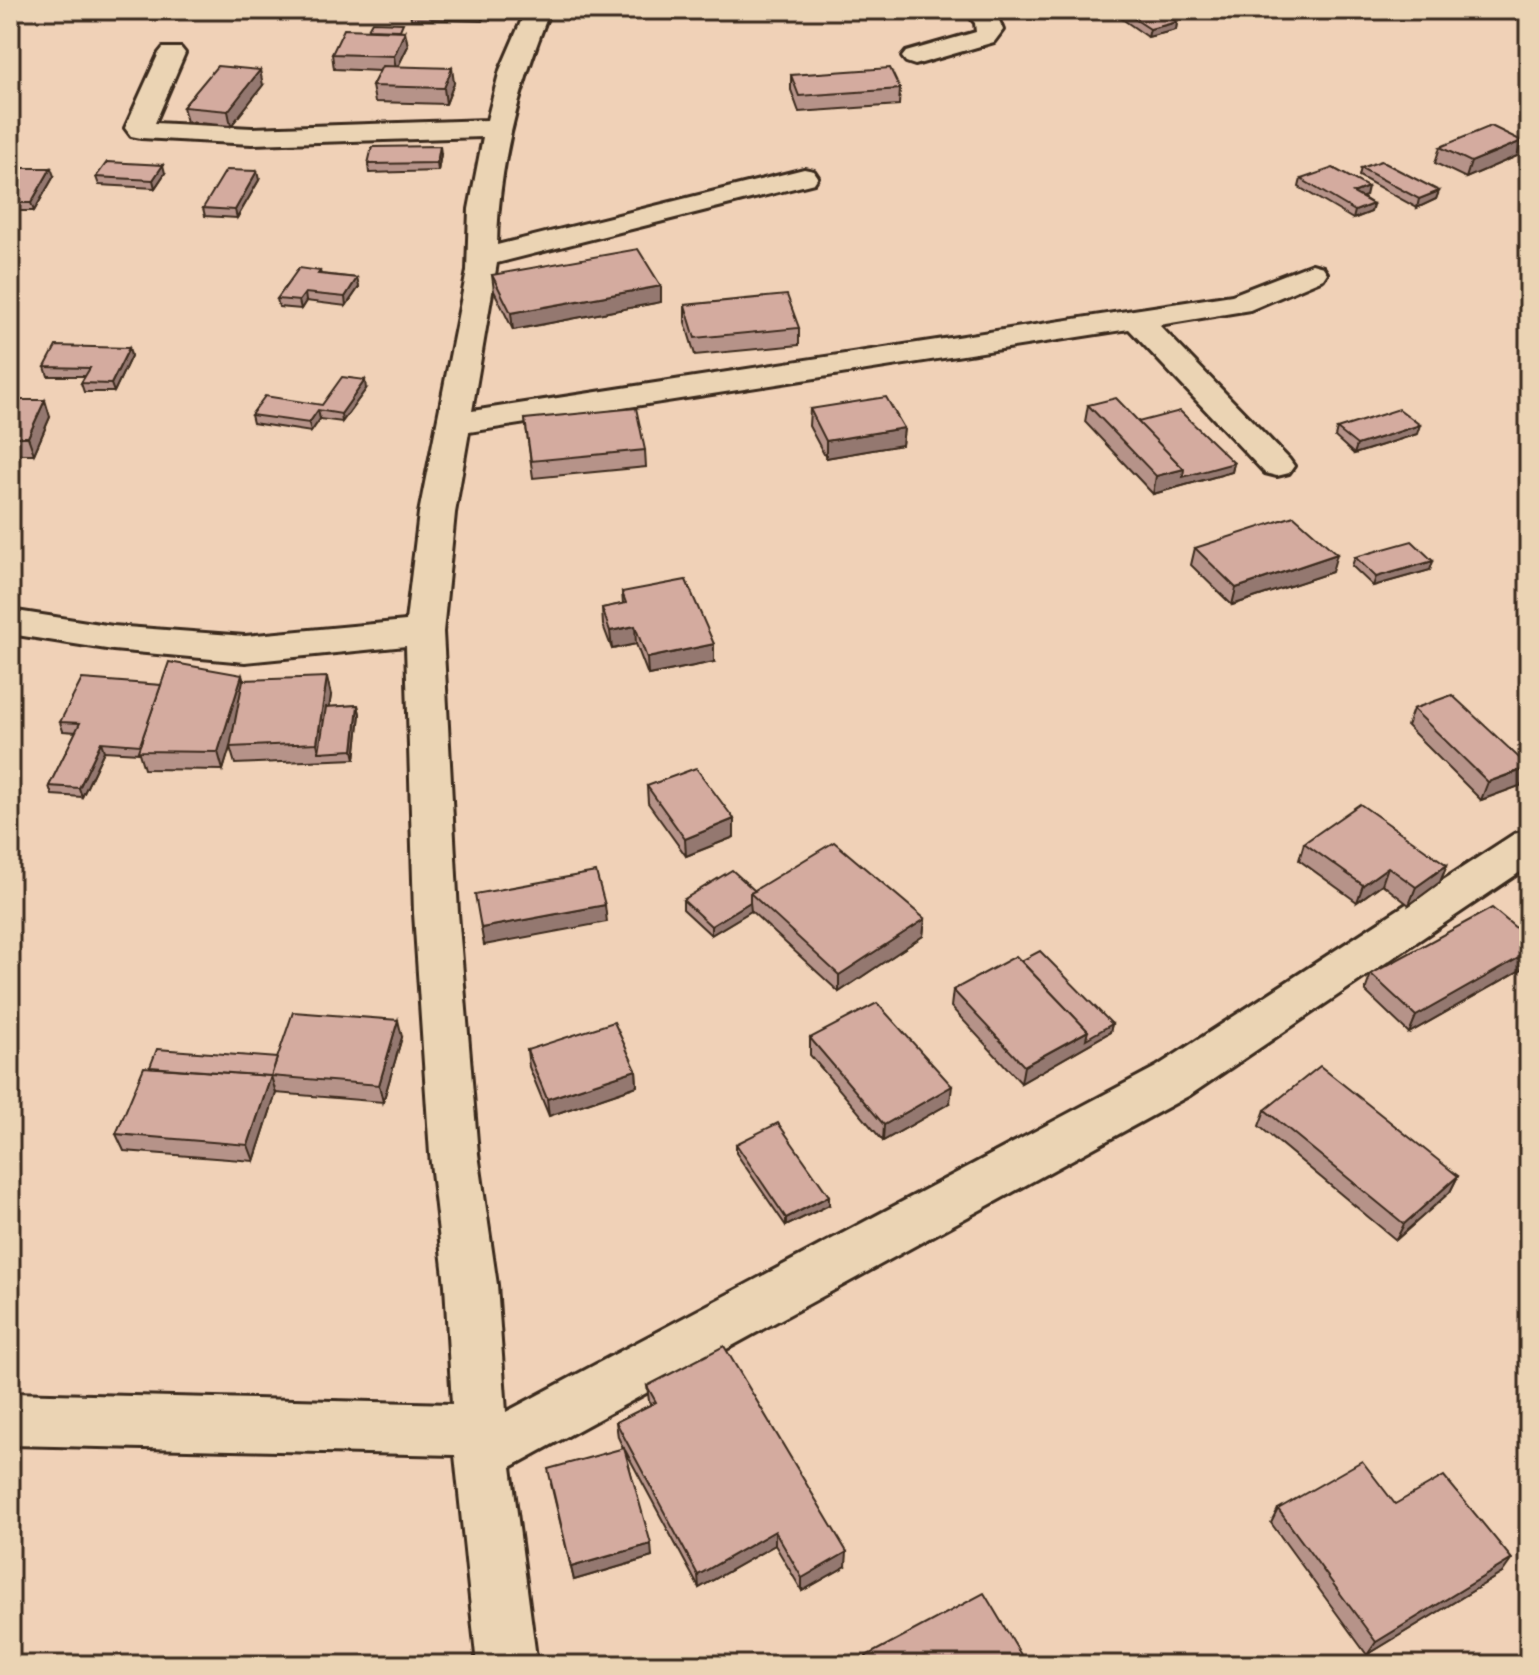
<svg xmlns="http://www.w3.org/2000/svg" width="1539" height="1675" viewBox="0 0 1539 1675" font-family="Mynerve,sans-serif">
<rect width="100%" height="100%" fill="#f0d1b7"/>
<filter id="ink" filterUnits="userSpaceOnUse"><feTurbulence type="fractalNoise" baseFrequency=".0125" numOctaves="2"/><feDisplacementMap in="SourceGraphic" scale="16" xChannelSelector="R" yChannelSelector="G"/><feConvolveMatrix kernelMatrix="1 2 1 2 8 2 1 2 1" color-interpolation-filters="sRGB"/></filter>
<g filter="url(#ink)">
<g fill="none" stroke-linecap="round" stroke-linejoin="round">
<defs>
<g id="street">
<path d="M526,10H550C520,85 498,164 497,245L804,169L814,171L818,177L814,183L497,263L472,411L1232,295L1312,264L1323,267L1327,273L1323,279L1250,310L1159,325L1289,459L1294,466L1289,473L1277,476L1265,473L1129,329L469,432L455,513L443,632L458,913L478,1154L497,1285L506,1412L1156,1067L1514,834L1529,830V866L1190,1095L511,1467L537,1665H477L455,1455L10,1445V1393L452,1404L445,1285L430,1154L414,913L406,646L245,662L113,650L10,634V610L113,626L245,636L406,621L419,513L467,271L469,209L483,137L252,144L141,138L131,136L125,128L159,53L163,48H181L185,53L155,123L252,128L487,120L500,70Z"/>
<path d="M964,10H991L999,20L1003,30L994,42L915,65L906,62L902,57L906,52L976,32L975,23Z"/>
</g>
</defs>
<use href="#street" stroke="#3b2a1e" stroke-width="6"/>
<use href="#street" fill="#ebd4b4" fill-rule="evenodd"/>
</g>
<g fill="#b69389" stroke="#3b2a1e" stroke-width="2">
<path d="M487,10L482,21L411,19L410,11Z"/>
<path d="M1115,10H1158L1177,22L1176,30L1148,37L1115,14Z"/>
<path d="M368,29L404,31L408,46L398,66L454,83L446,104L375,102L372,86L380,71L334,69L332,54Z"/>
<path d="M791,75L900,89L899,105L799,112L791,90Z"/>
<path d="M263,85L231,126L187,122L183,107Z"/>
<path d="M1440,147L1517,156L1466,178L1435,163Z"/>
<path d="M441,154L438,171L369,173L368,164Z"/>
<path d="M1361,168L1439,191L1436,199L1417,208L1359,176Z"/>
<path d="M165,173L155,188L99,185L96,177Z"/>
<path d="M54,176L34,211H10V178Z"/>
<path d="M1301,179L1366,196L1362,197L1373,204L1371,212L1353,219L1299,187Z"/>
<path d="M259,180L237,218L205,216L203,208Z"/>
<path d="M320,271L321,274L357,278L359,287L346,306L306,301L301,309L279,307L277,299Z"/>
<path d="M492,275L661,286V302L513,330L494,291Z"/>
<path d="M685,305L799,328V345L695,355L685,322Z"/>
<path d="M129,348L131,356L114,392H84L81,383L85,376H48L45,367Z"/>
<path d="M366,389L342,422L320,419L311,432L253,423L251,415L322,405Z"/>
<path d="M10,400L50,417L34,454H10Z"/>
<path d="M1088,405L1138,422L1234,463L1232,472L1153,494L1085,422Z"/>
<path d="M810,409L904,428L902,445L826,458L809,426Z"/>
<path d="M525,419L645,450L646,467L533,478Z"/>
<path d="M1337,429L1417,434L1354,454L1335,437Z"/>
<path d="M1195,548L1332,572L1232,605L1191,565Z"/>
<path d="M1355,557L1433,561L1430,570L1373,586L1352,566Z"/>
<path d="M622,592L714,662L648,675L636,644L612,649L603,625L602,608L623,604Z"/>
<path d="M244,680L331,695L329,707L358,705L360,714L355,759L235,764L230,747L223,770L144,769L139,753L104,751L82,797L52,795L49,786L76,732L63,731L60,722L161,685Z"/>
<path d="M1413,709L1522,785L1481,800L1407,726Z"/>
<path d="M647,786L734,819V837L686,856L648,803Z"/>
<path d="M1304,843L1447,865L1440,882L1409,905L1382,884L1357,902L1299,860Z"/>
<path d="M755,891L925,919L923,936L839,992L751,911L711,935L683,909V900Z"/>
<path d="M1529,939V965L1409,1033L1365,991L1371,974Z"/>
<path d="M1021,961L1112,1024L1110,1032L1021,1083L951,1007L953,990Z"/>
<path d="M402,1037L383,1102L276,1093L254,1161L124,1151L116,1134L150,1067L277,1058Z"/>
<path d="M810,1038L950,1103L883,1141L810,1055Z"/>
<path d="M527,1050L636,1070L637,1086L549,1116L529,1067Z"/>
<path d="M1265,1110L1458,1176L1450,1192L1396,1240L1259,1126Z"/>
<path d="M736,1144L829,1205L786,1226L736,1153Z"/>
<path d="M647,1386L846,1566L802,1591L775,1545L699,1588L625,1450L652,1557L574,1580L551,1484L623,1448L618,1437L616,1422L651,1405L649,1401Z"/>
<path d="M1395,1504L1502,1573L1367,1655L1271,1523L1278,1509Z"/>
</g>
<g fill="#94786f" stroke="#3b2a1e" stroke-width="2">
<path d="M483,10H487L482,21V13Z"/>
<path d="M1088,10H1114L1088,14Z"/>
<path d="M1177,22L1176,30L1148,37L1150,29Z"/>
<path d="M405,31L408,46L396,71L394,56Z"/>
<path d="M452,68L454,83L446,104L444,88Z"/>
<path d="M260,70L263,85L231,126L228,111Z"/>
<path d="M1522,141L1517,156L1466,178L1471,162Z"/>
<path d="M440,146L441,154L438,171L437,163Z"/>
<path d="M163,165L165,173L155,188L153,180Z"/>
<path d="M51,168L54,176L34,211L31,203Z"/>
<path d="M257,171L259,180L237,218L235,210Z"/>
<path d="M1368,187L1366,196L1351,201L1353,193Z"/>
<path d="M1439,191L1436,199L1417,208L1419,199Z"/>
<path d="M1373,204L1371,212L1353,219L1355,211Z"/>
<path d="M357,278L359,287L346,306L345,297Z"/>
<path d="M661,286V302L513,330L511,313Z"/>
<path d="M305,293L306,301L301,309L299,301Z"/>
<path d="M129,348L131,356L114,392L111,384Z"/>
<path d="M365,380L366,389L342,422L341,414Z"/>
<path d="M45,400L50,417L34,454L28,437Z"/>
<path d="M318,410L320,419L311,432L309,423Z"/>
<path d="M1420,425L1417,434L1354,454L1357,445Z"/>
<path d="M904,428L902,445L826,458V441Z"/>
<path d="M1234,463L1232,472L1153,494L1156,476L1184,469Z"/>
<path d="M1337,554L1332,572L1232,605L1236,588Z"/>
<path d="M1433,561L1430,570L1373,586L1376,577Z"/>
<path d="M635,626L636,644L612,649L610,631Z"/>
<path d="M714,644V662L648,675L647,658Z"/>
<path d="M242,675L247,692L223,770L218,752Z"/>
<path d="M327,677L331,695L323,752H319L317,743Z"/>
<path d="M358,705L360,714L355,759L353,750Z"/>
<path d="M101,742L104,751L82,797L79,788Z"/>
<path d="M1529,768L1522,785L1481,800L1488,782Z"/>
<path d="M734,819V837L686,856L685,839Z"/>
<path d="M1447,865L1440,882L1409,905L1416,887Z"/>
<path d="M1388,867L1382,884L1357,902L1363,885Z"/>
<path d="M750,902L751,911L711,935V926Z"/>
<path d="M605,905L607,922L484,945L481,928Z"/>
<path d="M925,919L923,936L839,992V975Z"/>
<path d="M1529,952V965L1409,1033L1416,1016Z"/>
<path d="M398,1020L402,1037L383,1102L379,1085Z"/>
<path d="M1112,1024L1110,1032L1021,1083L1024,1066L1088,1031Z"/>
<path d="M636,1070L637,1086L549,1116L547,1099Z"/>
<path d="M271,1076L276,1093L254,1161L248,1145Z"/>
<path d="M952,1086L950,1103L883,1141L884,1125Z"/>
<path d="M1458,1176L1450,1192L1396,1240L1404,1224Z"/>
<path d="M829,1196V1205L786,1226V1218Z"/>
<path d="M775,1531V1545L699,1588L698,1575Z"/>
<path d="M651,1544L652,1557L574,1580L571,1567Z"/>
<path d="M847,1552L846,1566L802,1591V1578Z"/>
<path d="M1512,1559L1502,1573L1367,1655L1376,1642Z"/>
</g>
<g fill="#d4ab9f" stroke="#3b2a1e" stroke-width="2">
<path d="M410,10H483L482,13L410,11Z"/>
<path d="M1121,10H1158L1177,22L1150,29Z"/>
<path d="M372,22L403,23L400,30L368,29Z"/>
<path d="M344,29L405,31L394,56L332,54Z"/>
<path d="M217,66L260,70L228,111L183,107Z"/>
<path d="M382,66L452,68L444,88L372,86Z"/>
<path d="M890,68L900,89L799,96L791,75Z"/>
<path d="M1491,126L1522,141L1471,162L1440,147Z"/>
<path d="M440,146L437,163L368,164L372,147Z"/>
<path d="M1381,161L1439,191L1419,199L1361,168Z"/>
<path d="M107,162L163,165L153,180L96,177Z"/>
<path d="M16,168H51L31,203H10V178Z"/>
<path d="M1333,168L1368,187L1353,193L1373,204L1355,211L1301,179Z"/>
<path d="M226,170L257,171L235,210L203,208Z"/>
<path d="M638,249L661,286L511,313L492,275Z"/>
<path d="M299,268L320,271L318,274L357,278L345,297L305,293L299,301L277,299Z"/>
<path d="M787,295L799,328L695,338L685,305Z"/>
<path d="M56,346L129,348L111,384L81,383L90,368L45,367Z"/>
<path d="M342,377L365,380L341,414L318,410L309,423L251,415L265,396L322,405Z"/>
<path d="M886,397L904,428L826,441L810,409Z"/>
<path d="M1116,398L1184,469L1156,476L1088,405Z"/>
<path d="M10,400H45L28,437H10Z"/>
<path d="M636,408L645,450L531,461L525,419Z"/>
<path d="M1399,409L1420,425L1357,445L1337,429Z"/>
<path d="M1180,411L1234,463L1183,477L1184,469L1138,422Z"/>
<path d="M1294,516L1337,554L1236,588L1195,548Z"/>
<path d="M1412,541L1433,561L1376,577L1355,557Z"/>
<path d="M686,580L714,644L647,658L635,626L610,631L602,608L626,603L622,592Z"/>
<path d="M169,662L242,675L218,752L138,751Z"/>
<path d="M327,677L317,743L230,747L243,680Z"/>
<path d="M82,679L161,685L140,745L101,742L79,788L49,786L80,723L60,722Z"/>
<path d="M1452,695L1529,767L1488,782L1413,709Z"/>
<path d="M358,705L353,750L319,752L326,707Z"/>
<path d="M696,768L734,819L685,839L647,786Z"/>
<path d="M1360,804L1447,865L1416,887L1388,867L1363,885L1304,843Z"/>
<path d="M834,842L925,919L839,975L750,893Z"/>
<path d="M732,870L755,891L750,893V902L711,926L683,900Z"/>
<path d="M596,872L605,905L481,928L475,894Z"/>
<path d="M1492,908L1529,939V952L1416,1016L1371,974Z"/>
<path d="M1040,951L1112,1024L1086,1039L1088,1031L1021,961Z"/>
<path d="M1016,956L1088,1031L1024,1066L953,990Z"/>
<path d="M877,1003L952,1086L884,1125L810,1038Z"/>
<path d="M293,1012L398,1020L379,1085L271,1076L248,1145L116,1134L144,1067L271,1076Z"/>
<path d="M614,1022L636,1070L547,1099L527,1050Z"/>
<path d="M157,1049L277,1058L271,1076L150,1067Z"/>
<path d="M1320,1066L1458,1176L1404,1224L1265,1110Z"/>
<path d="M778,1123L829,1196L786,1218L736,1144Z"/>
<path d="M724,1346L847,1552L802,1578L775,1531L698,1575L616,1422L656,1402L647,1386Z"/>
<path d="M624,1448L651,1544L571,1567L548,1469Z"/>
<path d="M1362,1461L1395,1504L1444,1476L1512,1559L1376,1642L1278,1509Z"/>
<path d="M984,1593L1027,1665H870L866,1656Z"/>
</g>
</g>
<rect width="1539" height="1675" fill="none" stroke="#ebd4b4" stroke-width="40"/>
<rect x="20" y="20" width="1499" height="1635" fill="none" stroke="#3b2a1e" stroke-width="3" filter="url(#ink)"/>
</svg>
